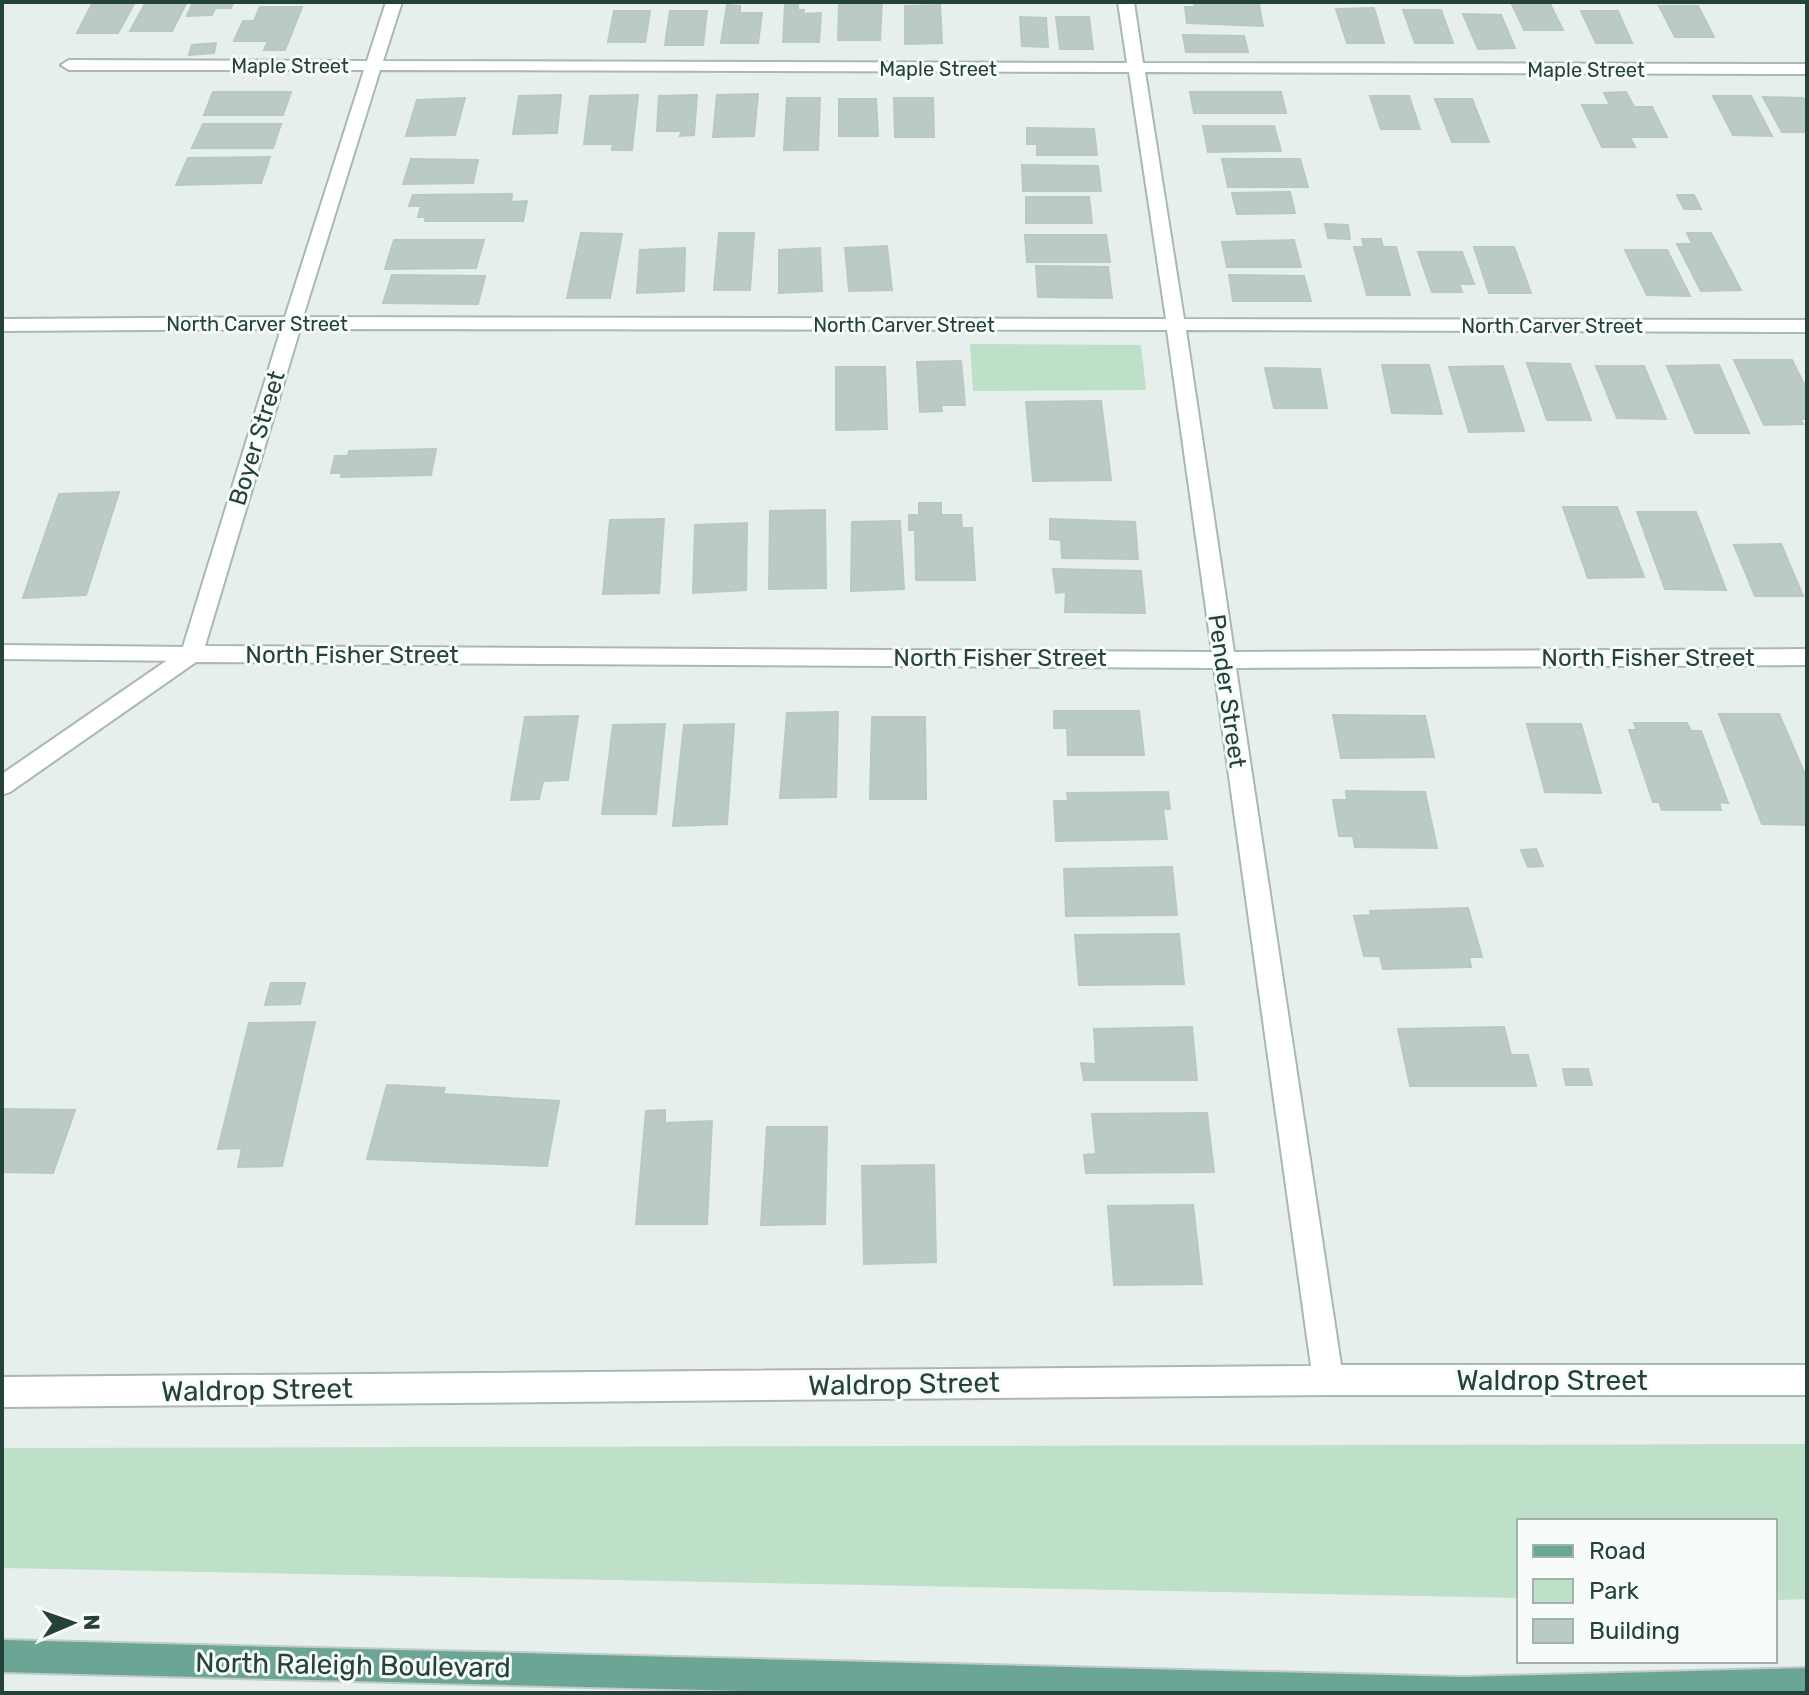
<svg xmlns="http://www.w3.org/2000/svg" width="1809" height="1695" viewBox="0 0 1809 1695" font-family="Rubik,sans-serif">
<rect width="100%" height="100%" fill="#e6efeb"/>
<g fill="#bfe0c8">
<path d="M970,344L1141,345L1146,390L973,391Z"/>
<path d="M1807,1444V1599L1775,1600V1521H1519V1598L2,1568V1448Z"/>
</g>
<g fill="#bbcac4" stroke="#b8c9c2" stroke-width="2">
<path d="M93,2H135L118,33H77Z"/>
<path d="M146,2H187L172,31H130Z"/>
<path d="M193,2H233L231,8H215L212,15L187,16Z"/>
<path d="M851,2H882L880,40H838L839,4Z"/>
<path d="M1511,2H1549L1563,30H1524Z"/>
<path d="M1194,4L1259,5L1263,26L1187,23L1185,7H1195Z"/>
<path d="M727,5L740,6V13H762L758,43H721Z"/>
<path d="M785,5H798V10H804L803,14L821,13L819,42H783Z"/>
<path d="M940,5L942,43L905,44V6Z"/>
<path d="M1659,6H1698L1714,37H1675Z"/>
<path d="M260,7H302L285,50H264L268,41H234L243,21H254Z"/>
<path d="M1374,8L1384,43H1347L1336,9Z"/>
<path d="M1403,10H1441L1453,43H1415Z"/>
<path d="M614,11H650L645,42H608Z"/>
<path d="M670,11H707L703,45H665Z"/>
<path d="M1581,11H1618L1632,43H1596Z"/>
<path d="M1463,14L1501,15L1515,48L1478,49Z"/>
<path d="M1020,17L1046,18L1048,47L1022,46Z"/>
<path d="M1056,17H1089L1093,49H1060Z"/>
<path d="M1183,35L1244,36L1248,52H1186Z"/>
<path d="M216,43L214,53L189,55L192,45Z"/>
<path d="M213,92H291L283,115H204Z"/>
<path d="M1190,92H1281L1286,113H1194Z"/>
<path d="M1626,92L1634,107H1652L1667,137H1630L1635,147H1602L1582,105H1610L1604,93Z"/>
<path d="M758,94L754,136L713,137L717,95Z"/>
<path d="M561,95L557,133L513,134L519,96Z"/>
<path d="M638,95L632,150H612L613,144H584L590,96Z"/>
<path d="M697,95L694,135L680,136L682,131H657L659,96Z"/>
<path d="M1370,96H1409L1420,129H1381Z"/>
<path d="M1713,96H1751L1772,136L1733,135Z"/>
<path d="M1763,97L1803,98L1807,104V132H1782Z"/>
<path d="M465,98L455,135L406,136L417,100Z"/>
<path d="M787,98H820L818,150H784Z"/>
<path d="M894,98H933L934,137H895Z"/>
<path d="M839,99H876L878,136H839Z"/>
<path d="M1435,99H1472L1489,142H1452Z"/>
<path d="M203,124H281L273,148H192Z"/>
<path d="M1203,126H1274L1281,151L1208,152Z"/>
<path d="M1027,128L1094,129L1097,155H1037V144H1027Z"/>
<path d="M270,157L261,183L176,185L188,158Z"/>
<path d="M411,159L478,160L473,183L403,184Z"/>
<path d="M1222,159H1300L1308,187H1228Z"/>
<path d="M1022,165L1098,166L1101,191H1023Z"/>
<path d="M1290,192L1295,213L1237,214L1232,193Z"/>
<path d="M512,194L511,202L527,201L523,221H425L426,217H418L421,206H409L413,195Z"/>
<path d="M1677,195H1694L1701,209H1684Z"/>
<path d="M1026,197H1089L1092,223H1026Z"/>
<path d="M1325,224L1348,225L1350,239L1328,238Z"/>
<path d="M581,233L622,234L610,298H567Z"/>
<path d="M719,233H754L750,290H714Z"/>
<path d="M1687,233H1711L1741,290L1701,291L1677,244H1692Z"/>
<path d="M1025,235H1106L1110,262H1027Z"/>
<path d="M1362,239H1381L1383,247H1396L1410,295H1367L1354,247H1364Z"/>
<path d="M394,240H484L476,268L385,269Z"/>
<path d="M1294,240L1301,267H1227L1222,242Z"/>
<path d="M887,246L892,290L849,291L845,248Z"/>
<path d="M1474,247H1514L1531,293H1489Z"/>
<path d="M685,248L684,291L637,293L640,250Z"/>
<path d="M820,248L822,291L779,293V250Z"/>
<path d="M1625,250H1667L1690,296L1647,295Z"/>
<path d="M1418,252H1462L1474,284H1459L1462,292H1432Z"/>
<path d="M1036,266L1108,267L1112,298L1038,297Z"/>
<path d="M392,275L485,276L478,304L383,303Z"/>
<path d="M1229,275L1304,276L1311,301H1233Z"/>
<path d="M1734,360H1792L1807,390V419H1800L1803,424L1764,425Z"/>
<path d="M961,361L965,405H941L942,411L920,412L917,362Z"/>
<path d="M1527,363L1570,364L1591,420H1547Z"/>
<path d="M1382,365H1429L1442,414L1392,413Z"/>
<path d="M1719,365L1749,433H1695L1667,366Z"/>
<path d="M1503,366L1524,431L1469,432L1449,367Z"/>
<path d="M1596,366H1644L1666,419L1617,418Z"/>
<path d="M836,367H885L887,429L836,430Z"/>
<path d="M1265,368L1320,369L1327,408H1274Z"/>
<path d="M1101,401L1111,480L1033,481L1026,402Z"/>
<path d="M436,449L431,475L341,477L342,473H331L335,456H348L349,451Z"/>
<path d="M119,492L86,595L23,598L59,494Z"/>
<path d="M919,503H941V515H961L962,528H972L975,580H916L915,530H909V515H919Z"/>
<path d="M1563,507H1617L1644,577L1588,578Z"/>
<path d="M825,510L826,588L769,589L770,511Z"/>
<path d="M1637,512H1696L1726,590L1665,589Z"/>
<path d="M664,519L659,593L603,594L610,520Z"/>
<path d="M1050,519L1135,522L1138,559L1062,558L1061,540L1050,539Z"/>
<path d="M900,521L904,589L851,591L852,522Z"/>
<path d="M747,523L746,590L693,593L695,525Z"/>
<path d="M1781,544L1803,596H1755L1734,545Z"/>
<path d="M1053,569L1141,571L1145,613L1065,612L1066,592L1056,593Z"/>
<path d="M1054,711H1139L1144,755H1068L1067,728H1054Z"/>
<path d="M838,712L836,797L780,798L787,713Z"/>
<path d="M1719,714H1779L1807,779V825L1762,824Z"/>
<path d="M1333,715L1425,716L1434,757L1341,758Z"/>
<path d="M578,716L568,780L543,781L539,799L511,800L525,717Z"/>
<path d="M872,717H925L926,799H870Z"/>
<path d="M1634,723H1687L1691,731H1701L1728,803L1719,802L1721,810H1662L1659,802H1653L1629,730H1637Z"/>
<path d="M665,724L656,814H602L613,725Z"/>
<path d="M734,724L727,824L673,826L684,725Z"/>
<path d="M1527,724H1581L1601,793L1545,792Z"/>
<path d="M1346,791L1425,792L1437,848L1355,847L1353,836H1339L1333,800H1347Z"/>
<path d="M1168,792L1170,809H1163L1167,839L1056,841L1054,801H1068L1067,793Z"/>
<path d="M1536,849L1543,866L1528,867L1521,850Z"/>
<path d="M1172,867L1177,915L1066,916L1064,869Z"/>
<path d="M1468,908L1482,957H1469L1471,967L1383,969L1380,956H1364L1354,916L1371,915L1370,911Z"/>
<path d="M1179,934L1184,984L1079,985L1075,935Z"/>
<path d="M271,983H305L300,1004L265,1005Z"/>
<path d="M315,1022L282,1166L238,1167L242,1148L218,1149L249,1023Z"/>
<path d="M1192,1027L1197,1080H1084L1081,1063L1096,1064L1094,1029Z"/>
<path d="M1504,1027L1511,1055H1528L1536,1086H1410L1398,1029Z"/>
<path d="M1563,1069H1588L1592,1085H1566Z"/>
<path d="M387,1085L445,1088L443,1094L559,1101L547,1166L367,1159Z"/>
<path d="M2,1109L75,1110L53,1173L2,1172Z"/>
<path d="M665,1110V1123L712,1121L707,1224H636L646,1111Z"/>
<path d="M1207,1113L1214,1172L1086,1173L1084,1155L1096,1154L1092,1114Z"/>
<path d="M767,1127H827L825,1224L761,1225Z"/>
<path d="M934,1165L936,1262L864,1264L862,1166Z"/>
<path d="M1193,1205L1202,1284L1114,1285L1108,1206Z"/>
</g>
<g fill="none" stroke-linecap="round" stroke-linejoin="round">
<defs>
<path id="service" d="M2,645L192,647L201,654L192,661L2,659Z"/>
<path id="minor" d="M386,2H402L383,61L1127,63L1118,2H1134L1143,63L1807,64V74L1145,72L1184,319L1807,320V332L1186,330L1234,652L1807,649V665L1236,668L1341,1365H1807V1395H1328L2,1407V1377L1311,1366L1214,668L196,662L10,792L2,795V774L182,650L281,329L2,331V319L285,317L364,70H69L61,65L69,60L367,61ZM380,70L1129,72L1166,319L303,317ZM300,329L1167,330L1212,652L205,646Z"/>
<path id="primary" d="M2,1640L1463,1677L1807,1668V1693H818L2,1672Z"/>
</defs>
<use href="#service" stroke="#a8b8b2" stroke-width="4"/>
<use href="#minor" stroke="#a8b8b2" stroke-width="4"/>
<use href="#primary" stroke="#c2cac8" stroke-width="4"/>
<use href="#service" fill="#fff" fill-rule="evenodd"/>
<use href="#minor" fill="#fff" fill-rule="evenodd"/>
<use href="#primary" fill="#6aa596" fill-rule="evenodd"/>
</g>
<g text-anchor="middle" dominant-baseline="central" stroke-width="6" stroke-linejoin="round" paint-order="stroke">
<g font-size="20" fill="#24423a" stroke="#f7fbf9">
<text x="290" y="66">Maple Street</text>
<text x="938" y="69">Maple Street</text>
<text x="1586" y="70">Maple Street</text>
<text x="257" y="324">North Carver Street</text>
<text x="904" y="325">North Carver Street</text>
<text x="1552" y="326">North Carver Street</text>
</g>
<g font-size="24" fill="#24423a" stroke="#f7fbf9">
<text transform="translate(257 438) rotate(-73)">Boyer Street</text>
<text x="352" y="655">North Fisher Street</text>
<text x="1000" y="658">North Fisher Street</text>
<text x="1648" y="658">North Fisher Street</text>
<text transform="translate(1227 691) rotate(82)">Pender Street</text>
</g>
<g font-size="28" fill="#24423a" stroke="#f7fbf9">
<text x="1552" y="1380">Waldrop Street</text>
<text transform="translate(904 1384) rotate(-1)">Waldrop Street</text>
<text transform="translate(257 1390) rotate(-1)">Waldrop Street</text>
<text transform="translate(353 1665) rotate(1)">North Raleigh Boulevard</text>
</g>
</g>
<rect width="1809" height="1695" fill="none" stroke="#24423a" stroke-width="8"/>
<rect x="1517" y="1519" width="260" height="144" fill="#f7fbf9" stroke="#a3b1ad" stroke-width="2"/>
<rect x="1533" y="1545" width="40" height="12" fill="#6aa596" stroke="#a3b1ad" stroke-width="2"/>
<text x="1589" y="1559" font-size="24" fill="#24423a">Road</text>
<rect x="1533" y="1579" width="40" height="24" fill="#bfe0c8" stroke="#a3b1ad" stroke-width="2"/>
<text x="1589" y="1599" font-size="24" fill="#24423a">Park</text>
<rect x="1533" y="1619" width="40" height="24" fill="#bbcac4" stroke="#a3b1ad" stroke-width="2"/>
<text x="1589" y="1639" font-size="24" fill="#24423a">Building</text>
<g transform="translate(72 1623) rotate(88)" stroke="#f7fbf9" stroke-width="6" paint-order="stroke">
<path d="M0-6L14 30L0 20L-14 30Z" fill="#24423a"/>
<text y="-12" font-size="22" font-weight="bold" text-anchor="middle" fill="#24423a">N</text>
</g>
</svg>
